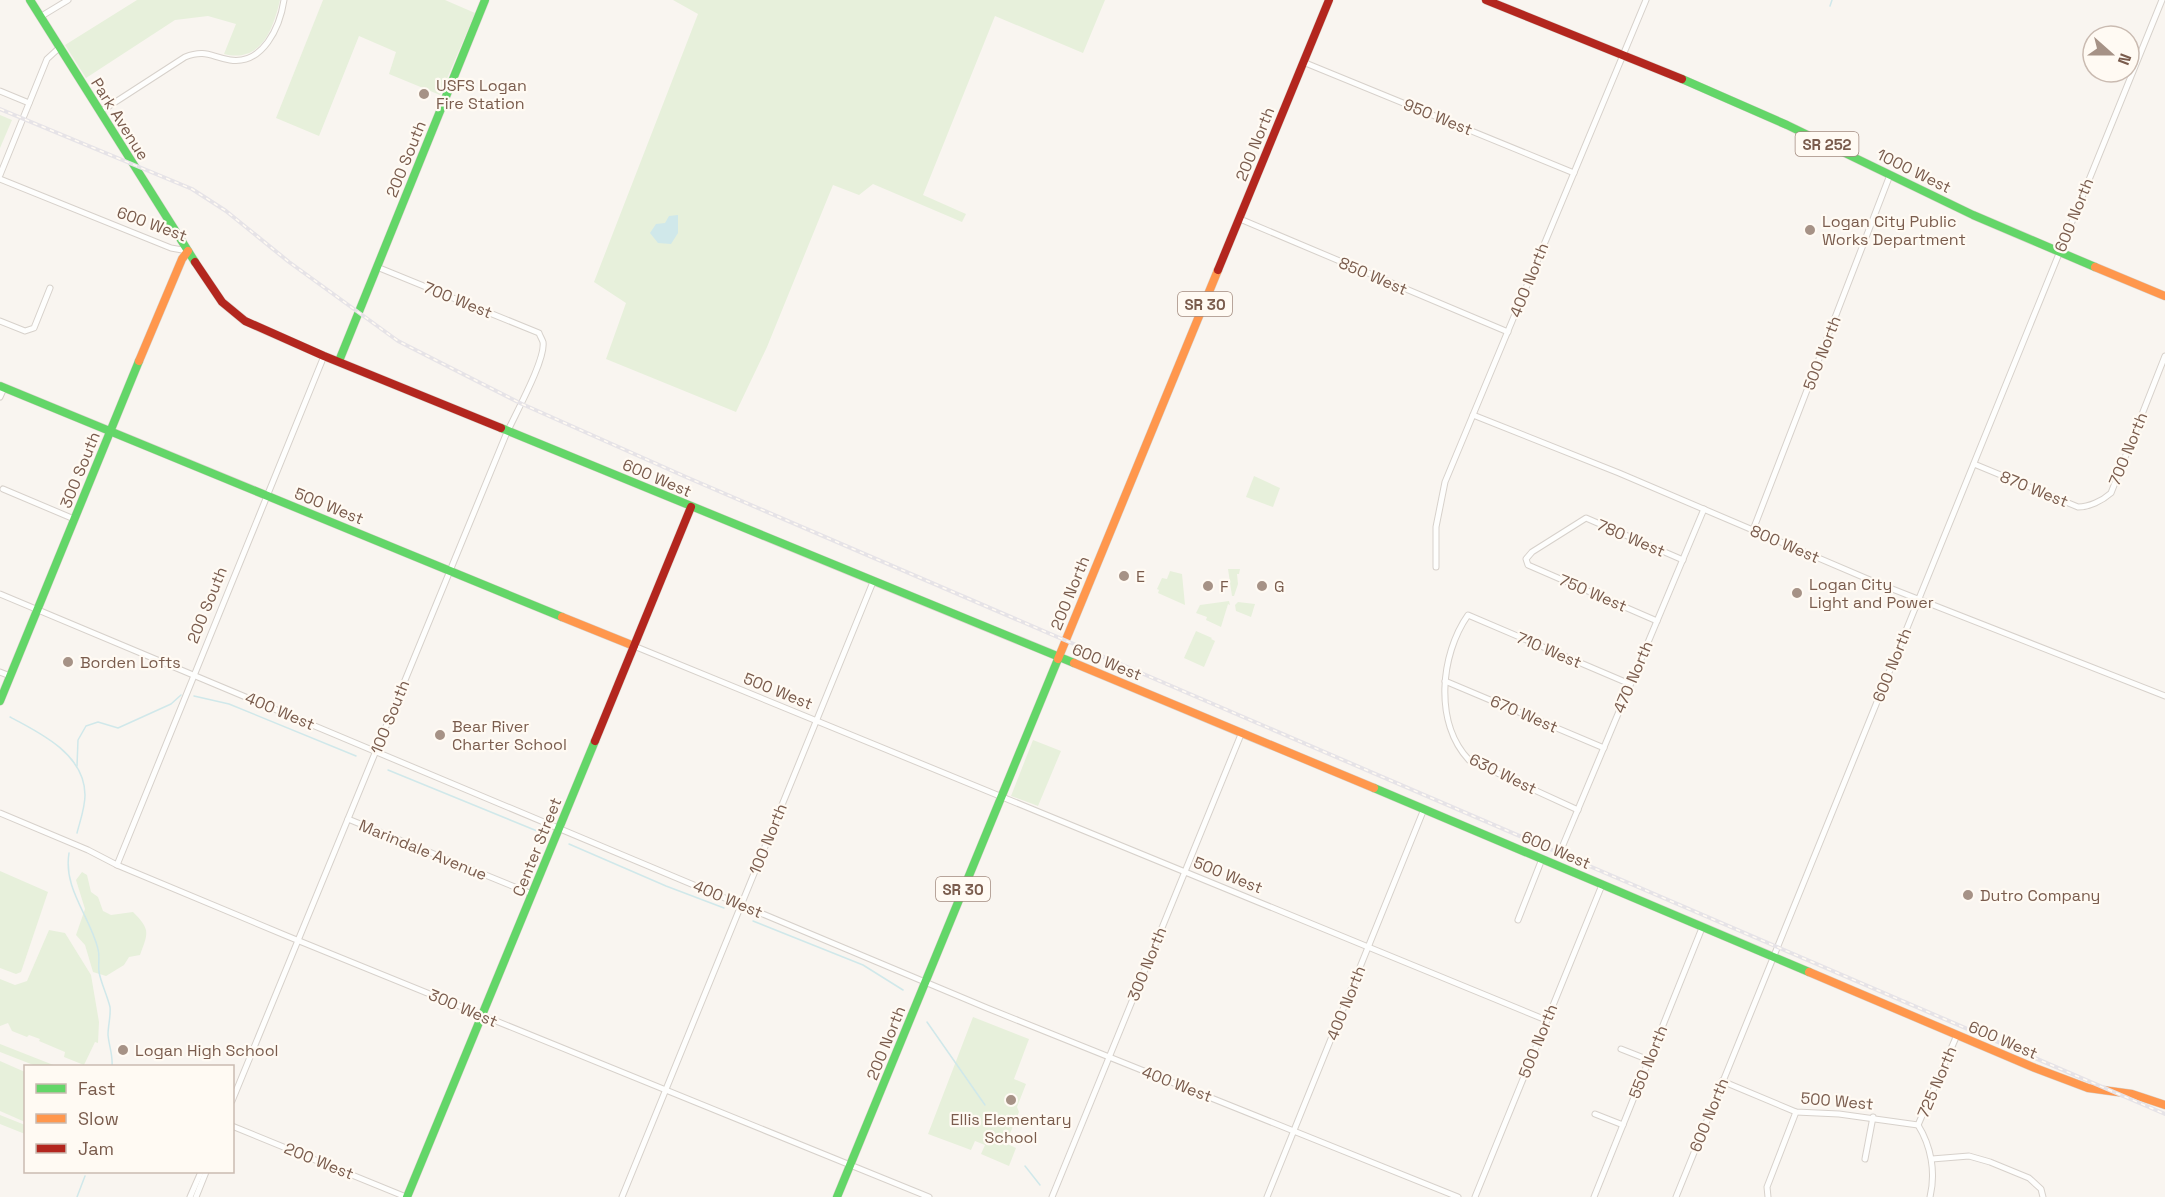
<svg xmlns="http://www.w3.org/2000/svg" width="2165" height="1197" viewBox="0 0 2165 1197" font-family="'Space Grotesk',sans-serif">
<rect width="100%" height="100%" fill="#f9f5f0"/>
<g fill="#e7f0db">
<path d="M137,0H280C273,30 261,63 224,54L236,24L208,16L175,20L86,78L65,45Z"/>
<path d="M323,0H445L475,13L440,95L389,74L396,52L359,36L319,136L276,118Z"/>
<path d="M673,0H1105L1083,53L995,16L923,195L966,214L962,222L873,184L859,195L833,185L767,347L736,412L606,359L626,303L594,282L698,14Z"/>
<path d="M0,115L12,120L0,148Z"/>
<path d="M1254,476L1280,488L1273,507L1246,497Z"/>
<path d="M1228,569H1240L1239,574H1237L1238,584L1234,596H1232Z"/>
<path d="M1170,571L1182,574L1185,605L1158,593L1159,590L1157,589L1162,578L1167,579Z"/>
<path d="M1229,601L1230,605L1228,604L1221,627L1206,620L1207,617L1196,613L1200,605Z"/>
<path d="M1238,602L1255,604L1251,617L1236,611L1235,605Z"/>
<path d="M1196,631L1212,638L1211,639L1215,641L1204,667L1184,658Z"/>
<path d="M1033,740L1061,751L1038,806L1011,796Z"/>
<path d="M0,871L48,892L21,972L16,974L0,968Z"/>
<path d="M82,872L87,875L91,892L98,897L103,911L111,915L133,912C151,930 148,933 140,955L129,957L124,965L106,976L93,972L85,945L76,935L85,909L76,880Z"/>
<path d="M49,930L65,933L91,975L99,1022L98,1043L95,1042L84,1065L64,1057L65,1052L39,1041L40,1039L29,1035L27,1037L12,1031L8,1023L0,1026V979L15,985L27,981Z"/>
<path d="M973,1017L1029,1039L1014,1079L1026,1084L1017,1107L1019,1112L1006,1143L1016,1148L1009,1166L981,1154L985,1145L975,1141L971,1150L928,1134Z"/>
<path d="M0,1044L56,1066H36L0,1052Z"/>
<path d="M0,1061L25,1072V1122L0,1111Z"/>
<path d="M0,1115L25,1125V1134L0,1124Z"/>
</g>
<path fill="#d0e8ea" d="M678,215V233L671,244L658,243L650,233L656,224L665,223L669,216Z"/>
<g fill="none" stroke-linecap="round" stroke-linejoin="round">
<g stroke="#d0e8ea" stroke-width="1.5">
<path d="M1830,6L1832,0"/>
<path d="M194,696L229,704L356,756"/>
<path d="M10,717C41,733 85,755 85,795C85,808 80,821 77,833"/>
<path d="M77,766L78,740L86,726L98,722L118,728L171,704L181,695"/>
<path d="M388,770L542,833"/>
<path d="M569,844L666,886L724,908"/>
<path d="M69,853C63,889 90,916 98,949C100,956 98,964 99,972C101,983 107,995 110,1007C111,1016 108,1025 108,1035C109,1046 113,1055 112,1066"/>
<path d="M753,921L863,965L903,990"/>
<path d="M927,1022L985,1105"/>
<path d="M1025,1166L1040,1185"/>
<path d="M77,1197L85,1176"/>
</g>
<defs>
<g id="street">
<path d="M40,17L68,0"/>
<path d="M1303,62L1574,173"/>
<path d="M0,91L29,103"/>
<path d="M100,112L185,57C206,49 211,57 230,60C263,65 280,27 284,0"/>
<path d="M0,175L47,59L59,48"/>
<path d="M0,179L171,248L188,251"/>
<path d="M1240,219L1508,332"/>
<path d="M0,321L25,331L34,328L50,288"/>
<path d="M0,397L4,388"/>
<path d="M1473,415L1619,473L1877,583L2165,696"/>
<path d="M1974,464L2078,507C2089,507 2102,501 2111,493L2165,356"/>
<path d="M3,489L74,519"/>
<path d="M1753,530L1890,175"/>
<path d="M1436,567V527L1445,482L1646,0"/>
<path d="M0,594L987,1008L1458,1197"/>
<path d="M1657,621L1528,565L1526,559L1532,552L1586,518L1683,560"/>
<path d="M634,646L1546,1020"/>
<path d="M0,672L10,676"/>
<path d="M1445,681L1604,748"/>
<path d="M1578,810L1469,760C1434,723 1440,655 1468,615L1630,684"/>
<path d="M0,813L88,850L117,865L287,936L929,1197"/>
<path d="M348,819L532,894"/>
<path d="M1563,845L1704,509"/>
<path d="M117,865L324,356"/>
<path d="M1518,920L1542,859"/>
<path d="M1621,1049L1649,1060"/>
<path d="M1722,1081L1796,1112L1839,1114L1918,1125"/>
<path d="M232,1101L505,437C513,418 546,360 543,342C542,339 540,336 539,333L377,267"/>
<path d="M1595,1114L1623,1125"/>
<path d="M232,1126L406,1197"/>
<path d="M1865,1159L1873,1117"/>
<path d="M1932,1159L1969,1156L1990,1162L2029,1178L2041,1189L2043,1197"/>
<path d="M190,1197L201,1172"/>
<path d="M196,1197L206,1172"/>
<path d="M622,1197L873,582"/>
<path d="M1052,1197L1242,732"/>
<path d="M1267,1197L1424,809"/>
<path d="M1475,1197L1602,885"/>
<path d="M1594,1197L1702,928"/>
<path d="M1676,1197L2162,0"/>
<path d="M1768,1197L1767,1187L1796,1112"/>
<path d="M1930,1197C1936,1172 1931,1146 1918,1125L1957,1035"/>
</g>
<g id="fast">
<path d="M30,0L195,262"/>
<path d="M1682,79L1787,125L1973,215L2095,267"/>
<path d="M339,361L485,0"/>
<path d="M0,386L562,617"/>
<path d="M501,428L1074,663"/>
<path d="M0,701L139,361"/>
<path d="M1374,788L1809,972"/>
<path d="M407,1197L595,741"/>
<path d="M837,1197L1058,659"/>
</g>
<g id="slow">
<path d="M2095,267L2165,296"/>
<path d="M139,361L182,259L188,251"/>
<path d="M562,617L634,646"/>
<path d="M1058,659L1218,270"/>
<path d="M1074,663L1374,788"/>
<path d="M1809,972L2035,1068L2088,1088L2132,1094L2165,1105"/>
</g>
<g id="jam">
<path d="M1486,0L1682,79"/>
<path d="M195,262L222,302L245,321L324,356L501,428"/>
<path d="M1218,270L1329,0"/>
<path d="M595,741L691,507"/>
</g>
</defs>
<use href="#street" stroke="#d7d1cb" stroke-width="7"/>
<use href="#fast" stroke="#d9d2cb" stroke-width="9"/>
<use href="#slow" stroke="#d9d2cb" stroke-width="9"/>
<use href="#jam" stroke="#d9d2cb" stroke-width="9"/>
<use href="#street" stroke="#fefefd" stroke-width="5"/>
<use href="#fast" stroke="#63d668" stroke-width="8"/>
<use href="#slow" stroke="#ff974d" stroke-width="8"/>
<use href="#jam" stroke="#b3261e" stroke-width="8"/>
<defs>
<path id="rail" d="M0,109L192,189L226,211L289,262L398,341L522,404L686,477L2165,1114"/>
</defs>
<use href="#rail" stroke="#e6e3e7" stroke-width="4"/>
<use href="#rail" stroke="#fffaf3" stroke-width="1.5" stroke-dasharray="4.5" stroke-linecap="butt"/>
</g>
<g fill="#a69286" stroke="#fffaf3" stroke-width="2">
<circle cx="424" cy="94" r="6"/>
<circle cx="1810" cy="230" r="6"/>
<circle cx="1124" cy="576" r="6"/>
<circle cx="1208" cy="586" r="6"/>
<circle cx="1262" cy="586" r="6"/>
<circle cx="1797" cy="593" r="6"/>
<circle cx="68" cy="662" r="6"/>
<circle cx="440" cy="735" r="6"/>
<circle cx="1968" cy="895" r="6"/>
<circle cx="123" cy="1050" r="6"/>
<circle cx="1011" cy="1100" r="6"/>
</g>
<g text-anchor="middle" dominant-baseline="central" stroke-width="4.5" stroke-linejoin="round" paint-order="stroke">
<g fill="#fffaf3" stroke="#a28b7f" stroke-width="1.5">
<rect x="1795.5" y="132" width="63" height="24" rx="4.5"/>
<rect x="1178" y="292" width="54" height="24" rx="4.5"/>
<rect x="936" y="877" width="54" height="24" rx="4.5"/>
</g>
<g font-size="15" font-weight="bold" fill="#7a5c4d">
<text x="1827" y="144">SR 252</text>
<text x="1205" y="304">SR 30</text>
<text x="963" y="889">SR 30</text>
</g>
<g font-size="16" fill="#7a5c4d" stroke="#fffaf3" text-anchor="start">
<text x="436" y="85">USFS Logan<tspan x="436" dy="18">Fire Station</tspan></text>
<text x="1822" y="221">Logan City Public<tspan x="1822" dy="18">Works Department</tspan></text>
<text x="1136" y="576">E</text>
<text x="1809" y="584">Logan City<tspan x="1809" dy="18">Light and Power</tspan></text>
<text x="1220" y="586">F</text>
<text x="1274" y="586">G</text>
<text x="80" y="662">Borden Lofts</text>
<text x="452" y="726">Bear River<tspan x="452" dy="18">Charter School</tspan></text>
<text x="1980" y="895">Dutro Company</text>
<text x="135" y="1050">Logan High School</text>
<text x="1011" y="1119" text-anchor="middle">Ellis Elementary<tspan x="1011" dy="18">School</tspan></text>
</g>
<g font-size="16" fill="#7a5c4d" stroke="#fffaf3">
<text transform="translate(1438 117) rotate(22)">950 West</text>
<text transform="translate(120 119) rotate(58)">Park Avenue</text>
<text transform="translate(1255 144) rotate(-68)">200 North</text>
<text transform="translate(406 159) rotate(-68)">200 South</text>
<text transform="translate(1914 171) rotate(26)">1000 West</text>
<text transform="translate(2074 215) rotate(-68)">600 North</text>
<text transform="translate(152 224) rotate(20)">600 West</text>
<text transform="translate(1373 276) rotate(23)">850 West</text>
<text transform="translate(1529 280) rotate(-68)">400 North</text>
<text transform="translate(458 300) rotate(22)">700 West</text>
<text transform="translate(1822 353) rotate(-69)">500 North</text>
<text transform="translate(2128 449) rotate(-68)">700 North</text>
<text transform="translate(80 470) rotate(-68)">300 South</text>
<text transform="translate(657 478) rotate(23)">600 West</text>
<text transform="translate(2034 489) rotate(22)">870 West</text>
<text transform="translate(329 506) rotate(22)">500 West</text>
<text transform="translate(1631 538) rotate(23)">780 West</text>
<text transform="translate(1785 544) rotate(23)">800 West</text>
<text transform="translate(1070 593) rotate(-68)">200 North</text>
<text transform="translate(1593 593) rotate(23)">750 West</text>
<text transform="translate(207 605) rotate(-68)">200 South</text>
<text transform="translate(1549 650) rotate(23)">710 West</text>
<text transform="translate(1107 662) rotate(22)">600 West</text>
<text transform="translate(1892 665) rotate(-68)">600 North</text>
<text transform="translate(1633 677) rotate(-67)">470 North</text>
<text transform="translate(778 691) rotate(22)">500 West</text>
<text transform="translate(280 711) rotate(23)">400 West</text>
<text transform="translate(1524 714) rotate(23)">670 West</text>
<text transform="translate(390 717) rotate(-68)">100 South</text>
<text transform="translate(1503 774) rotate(26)">630 West</text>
<text transform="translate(768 839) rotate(-68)">100 North</text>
<text transform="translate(537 847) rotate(-68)">Center Street</text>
<text transform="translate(423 850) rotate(22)">Marindale Avenue</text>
<text transform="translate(1556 850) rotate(23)">600 West</text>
<text transform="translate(1228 875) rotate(22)">500 West</text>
<text transform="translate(728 899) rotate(23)">400 West</text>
<text transform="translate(1147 964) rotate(-68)">300 North</text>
<text transform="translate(1346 1003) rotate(-68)">400 North</text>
<text transform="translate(463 1008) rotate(23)">300 West</text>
<text transform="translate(2003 1040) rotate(23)">600 West</text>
<text transform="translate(1538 1041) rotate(-68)">500 North</text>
<text transform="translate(886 1043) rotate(-68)">200 North</text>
<text transform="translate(1648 1062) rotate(-68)">550 North</text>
<text transform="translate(1937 1082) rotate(-67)">725 North</text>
<text transform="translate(1177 1084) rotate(21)">400 West</text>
<text transform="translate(1837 1101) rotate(5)">500 West</text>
<text transform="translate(1709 1115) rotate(-68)">600 North</text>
<text transform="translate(319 1161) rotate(22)">200 West</text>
</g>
</g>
<rect x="24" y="1065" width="210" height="108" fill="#fffaf3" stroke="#cabbb1" stroke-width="1.5"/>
<rect x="36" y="1084" width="30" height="9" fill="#63d668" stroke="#cabbb1" stroke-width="1.5"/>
<text x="78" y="1095" font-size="18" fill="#7a5c4d">Fast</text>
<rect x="36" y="1114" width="30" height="9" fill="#ff974d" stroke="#cabbb1" stroke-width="1.5"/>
<text x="78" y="1125" font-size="18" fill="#7a5c4d">Slow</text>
<rect x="36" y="1144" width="30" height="9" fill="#b3261e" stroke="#cabbb1" stroke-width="1.5"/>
<text x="78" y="1155" font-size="18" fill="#7a5c4d">Jam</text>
<g transform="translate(2111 54) rotate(111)"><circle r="28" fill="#fffaf3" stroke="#cabbb1" stroke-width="1.5"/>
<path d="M0-4.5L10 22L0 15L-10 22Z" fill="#a69286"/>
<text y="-9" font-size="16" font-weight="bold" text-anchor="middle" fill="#7a5c4d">N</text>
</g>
</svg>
